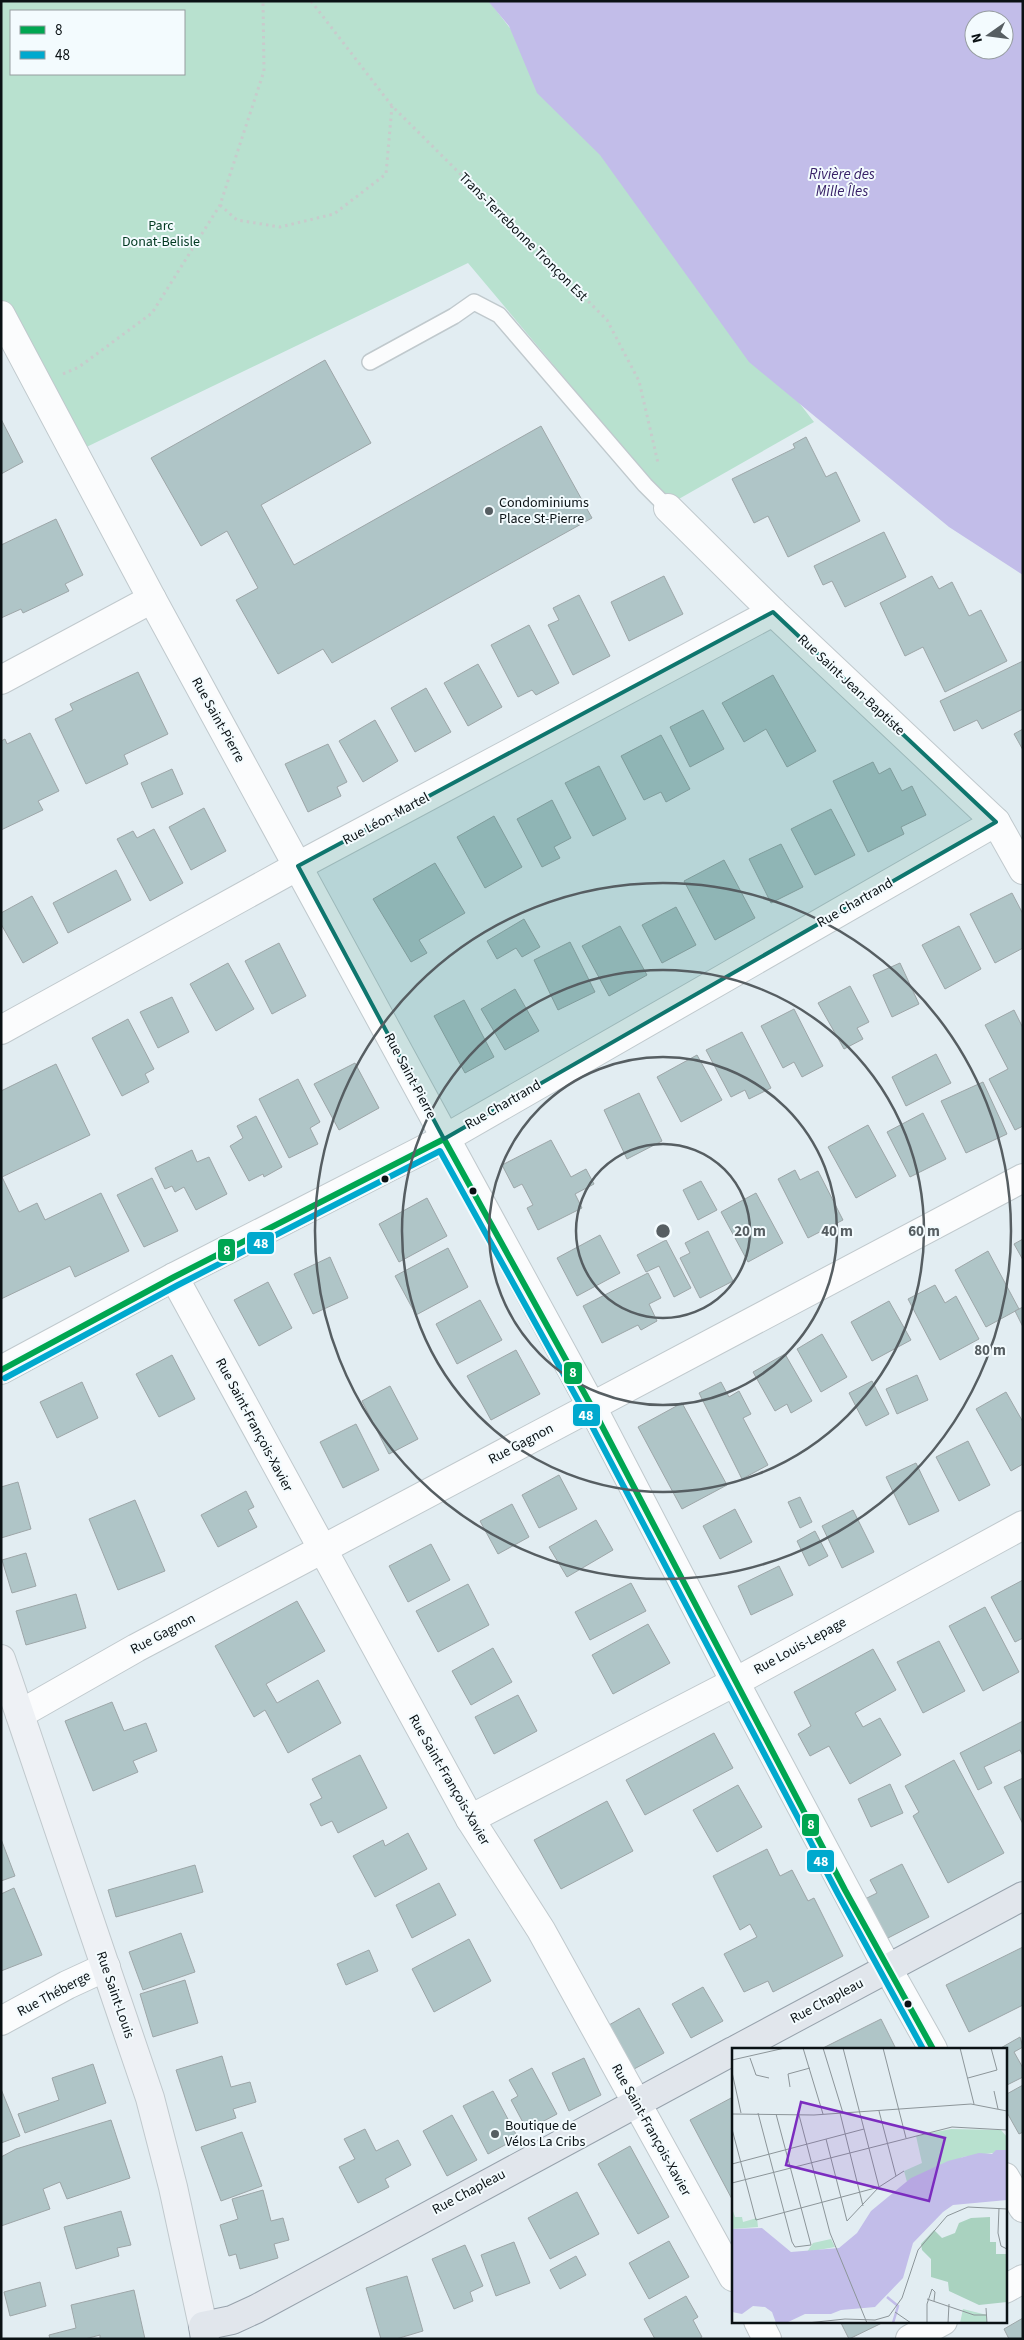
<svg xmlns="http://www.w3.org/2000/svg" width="1024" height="2340" viewBox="0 0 1024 2340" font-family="'Source Sans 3',sans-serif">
<rect width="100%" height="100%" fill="#e2edf2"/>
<path fill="#b8e1cf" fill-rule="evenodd" d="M1,1H489L814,422L670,504L468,263L74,453L1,299ZM11,11H184V74H11Z"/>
<path fill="#c2bde9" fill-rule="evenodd" d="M488,1H1023V575L949,527L749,362L600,155L537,93L509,26ZM974,20H1004V50H974Z"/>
<g fill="#afc5c7" stroke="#9da6a8">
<path d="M325,360L371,443L261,505L294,565L541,426L592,518L332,663L323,649L278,674L236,600L258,588L227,531L201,546L151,458Z"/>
<path d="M1,419L23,462L1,474Z"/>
<path d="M806,437L826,477L836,472L860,521L788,557L768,516L754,523L732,479L795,448L793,444Z"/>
<path d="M56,519L83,575L65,584L69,591L23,613L21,609L1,618V545Z"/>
<path d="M884,532L906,577L845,607L832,581L823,585L814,566Z"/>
<path d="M664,576L683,614L629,641L611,602Z"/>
<path d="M932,576L939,589L952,582L969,616L981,610L1007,661L945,692L923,647L905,656L880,603Z"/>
<path d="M579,595L610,656L573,675L548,625L559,620L553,608Z"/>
<path d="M529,625L559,683L536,695L532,690L518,697L491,645Z"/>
<path d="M1023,661V709L982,729L977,720L954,731L940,701Z"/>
<path d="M478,664L502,707L468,726L444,683Z"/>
<path d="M138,672L168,734L124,755L128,764L86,784L55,719L73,710L70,704Z"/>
<path d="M773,675L816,751L787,767L766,729L744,742L722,703Z"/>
<path d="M426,688L451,732L415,752L391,708Z"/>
<path d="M703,710L724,749L690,767L670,727Z"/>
<path d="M375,720L398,761L363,782L339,741Z"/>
<path d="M1023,729V750L1014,734Z"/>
<path d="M30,733L59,791L38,801L43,810L1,830V741L5,739L7,744Z"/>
<path d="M661,735L690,789L666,802L661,792L644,800L621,756Z"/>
<path d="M328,744L347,782L337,787L341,796L308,812L285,764Z"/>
<path d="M873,762L879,774L890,768L902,791L912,786L926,815L901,827L904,834L868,852L833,781Z"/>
<path d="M599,766L626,819L593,836L565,783Z"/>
<path d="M172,769L183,794L152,808L141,783Z"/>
<path d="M552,800L571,838L554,847L560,858L542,867L517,819Z"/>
<path d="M204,808L226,851L191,870L169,827Z"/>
<path d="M831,809L855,855L815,875L791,829Z"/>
<path d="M494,816L522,867L485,888L457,837Z"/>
<path d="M154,829L183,883L150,901L117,839L133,831L137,838Z"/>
<path d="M781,844L803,887L771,903L749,859Z"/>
<path d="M724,860L755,918L715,940L684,881Z"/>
<path d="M435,863L465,913L419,940L427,953L411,962L373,899Z"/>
<path d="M116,870L131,900L68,933L53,903Z"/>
<path d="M1012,893L1023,914V948L995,963L970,914Z"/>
<path d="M32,896L58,943L23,963L1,924V913Z"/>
<path d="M676,907L696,945L662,963L642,925Z"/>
<path d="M524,919L540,947L522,957L516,948L497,959L487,941Z"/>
<path d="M620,926L647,975L609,996L582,946Z"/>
<path d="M959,926L981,969L945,989L922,945Z"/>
<path d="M570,942L595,992L558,1010L534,960Z"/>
<path d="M279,943L306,996L272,1014L245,961Z"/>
<path d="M228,963L254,1009L216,1031L190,984Z"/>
<path d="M900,963L919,1004L892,1017L873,975Z"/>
<path d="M850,986L869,1022L857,1028L863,1039L844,1049L818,1003Z"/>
<path d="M515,989L539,1031L505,1050L481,1009Z"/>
<path d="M172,997L189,1032L158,1048L140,1012Z"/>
<path d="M464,1000L494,1057L465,1073L434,1016Z"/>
<path d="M794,1009L823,1066L802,1077L794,1062L783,1068L761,1026Z"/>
<path d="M1014,1010L1023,1028V1126L1015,1130L989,1079L1008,1069L985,1025Z"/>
<path d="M128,1019L154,1069L145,1074L149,1082L122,1096L92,1038Z"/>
<path d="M742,1032L771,1088L749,1099L745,1090L731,1097L706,1050Z"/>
<path d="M936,1054L951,1083L906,1106L892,1077Z"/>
<path d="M697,1055L722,1100L681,1122L657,1077Z"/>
<path d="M355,1063L379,1108L339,1130L314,1084Z"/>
<path d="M56,1064L90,1135L2,1177L19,1212L37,1203L45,1220L101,1193L129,1251L75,1277L70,1266L1,1299V1091Z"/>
<path d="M298,1079L320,1122L310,1128L318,1144L289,1158L259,1099Z"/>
<path d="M983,1082L1007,1134L966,1153L941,1101Z"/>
<path d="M639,1093L662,1141L627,1159L604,1110Z"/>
<path d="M923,1113L946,1159L910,1177L887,1132Z"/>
<path d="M256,1116L282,1167L264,1177L263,1174L249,1181L230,1146L243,1138L237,1126Z"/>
<path d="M868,1125L896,1176L856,1198L828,1147Z"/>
<path d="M551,1140L571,1177L586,1169L594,1184L575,1194L582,1208L538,1230L527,1208L533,1205L522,1184L514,1188L502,1165Z"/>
<path d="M192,1150L197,1162L209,1157L227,1194L196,1210L184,1187L175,1192L172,1186L165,1189L155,1168Z"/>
<path d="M795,1170L800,1180L818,1171L843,1220L808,1238L778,1179Z"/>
<path d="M152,1178L178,1231L144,1247L117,1195Z"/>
<path d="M701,1181L717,1210L698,1220L683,1190Z"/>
<path d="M756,1193L783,1243L748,1262L721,1212Z"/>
<path d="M427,1198L447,1236L399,1262L379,1224Z"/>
<path d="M708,1231L733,1281L700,1298L680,1258L690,1253L685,1243Z"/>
<path d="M600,1235L620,1273L577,1296L557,1258Z"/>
<path d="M1023,1239V1260L1014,1244Z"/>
<path d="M666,1240L691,1288L674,1297L659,1266L646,1272L637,1255Z"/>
<path d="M448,1248L468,1287L416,1315L395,1276Z"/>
<path d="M988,1251L1019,1309L986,1327L955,1270Z"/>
<path d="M330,1257L348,1298L313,1314L294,1274Z"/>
<path d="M648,1273L661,1298L649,1304L657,1321L641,1330L638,1325L602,1343L583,1306Z"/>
<path d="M268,1282L292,1328L259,1346L234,1300Z"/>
<path d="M935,1285L945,1303L956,1296L979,1339L940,1360L908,1299Z"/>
<path d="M480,1300L502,1340L457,1364L436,1324Z"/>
<path d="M889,1301L911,1340L872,1361L851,1322Z"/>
<path d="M1023,1307V1327L1015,1311Z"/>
<path d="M822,1334L847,1377L821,1392L797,1349Z"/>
<path d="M516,1350L540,1394L491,1420L467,1376Z"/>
<path d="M785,1354L812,1401L791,1413L787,1404L775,1411L753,1372Z"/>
<path d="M172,1355L195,1399L159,1417L136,1374Z"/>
<path d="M917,1375L928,1400L897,1414L886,1389Z"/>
<path d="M872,1381L889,1414L866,1426L849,1393Z"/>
<path d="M82,1382L98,1418L57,1438L40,1402Z"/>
<path d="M721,1382L729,1397L739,1391L751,1414L743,1418L768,1465L742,1479L699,1393Z"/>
<path d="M390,1386L418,1439L389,1454L362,1401Z"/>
<path d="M1006,1392L1023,1422V1464L1011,1471L976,1409Z"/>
<path d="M682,1403L727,1485L682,1509L638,1427Z"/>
<path d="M356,1424L379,1470L343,1488L320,1442Z"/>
<path d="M968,1441L990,1485L959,1501L936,1457Z"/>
<path d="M916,1463L939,1511L909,1525L886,1477Z"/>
<path d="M559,1475L577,1509L539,1528L522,1495Z"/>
<path d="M18,1482L31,1529L1,1538V1487Z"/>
<path d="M246,1491L254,1507L248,1510L257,1527L218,1547L201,1515Z"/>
<path d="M800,1497L812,1522L800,1528L788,1502Z"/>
<path d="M135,1500L165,1571L118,1590L89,1519Z"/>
<path d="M512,1504L529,1537L498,1554L480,1521Z"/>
<path d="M735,1509L752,1542L720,1559L703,1526Z"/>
<path d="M853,1510L874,1552L842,1568L822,1526Z"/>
<path d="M596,1520L613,1550L567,1577L549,1547Z"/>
<path d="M815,1531L828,1556L809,1566L797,1541Z"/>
<path d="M431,1544L450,1580L408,1602L389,1566Z"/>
<path d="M26,1553L36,1586L12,1593L2,1560Z"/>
<path d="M779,1566L793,1595L751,1615L738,1586Z"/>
<path d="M1023,1580V1638L1015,1642L991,1597Z"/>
<path d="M631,1583L646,1611L590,1640L575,1612Z"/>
<path d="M468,1584L489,1625L438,1652L416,1611Z"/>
<path d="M76,1594L86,1628L26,1645L16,1611Z"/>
<path d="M297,1601L325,1651L266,1684L277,1703L318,1680L341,1723L288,1753L265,1710L254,1717L215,1646Z"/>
<path d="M985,1607L1019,1672L983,1691L949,1626Z"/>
<path d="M648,1624L670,1663L613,1694L592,1655Z"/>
<path d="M939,1641L965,1691L923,1713L897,1662Z"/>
<path d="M493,1648L512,1682L471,1705L452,1671Z"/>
<path d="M873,1649L896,1690L855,1713L863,1727L880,1718L901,1755L850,1784L829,1746L810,1756L798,1734L811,1726L794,1692Z"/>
<path d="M518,1695L537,1731L494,1754L475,1717Z"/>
<path d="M112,1702L124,1731L146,1723L157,1751L133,1761L138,1772L93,1791L65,1721Z"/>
<path d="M1023,1721V1756L1020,1750L984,1767L992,1783L978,1790L960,1753Z"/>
<path d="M714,1733L733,1768L645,1815L626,1780Z"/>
<path d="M360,1755L387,1808L338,1833L332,1821L321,1826L310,1804L322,1798L312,1779Z"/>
<path d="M954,1760L1004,1853L948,1883L913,1816L919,1812L905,1786Z"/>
<path d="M1023,1778V1824L1004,1787Z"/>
<path d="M890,1784L903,1813L871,1827L858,1799Z"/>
<path d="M738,1785L762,1827L717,1852L693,1810Z"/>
<path d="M607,1801L633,1851L561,1889L534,1840Z"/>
<path d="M408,1833L427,1869L375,1897L353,1856L383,1840L385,1846Z"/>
<path d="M1,1839L15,1876L1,1881Z"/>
<path d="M767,1849L780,1876L792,1870L808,1901L814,1898L843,1956L773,1992L768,1981L744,1992L724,1954L757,1937L750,1924L740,1930L713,1876Z"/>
<path d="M902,1864L929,1917L886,1939L865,1899L877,1893L870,1880Z"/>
<path d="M195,1865L203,1892L116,1917L108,1890Z"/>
<path d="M439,1883L456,1915L412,1938L396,1905Z"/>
<path d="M14,1888L42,1955L1,1971V1894Z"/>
<path d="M181,1933L195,1972L143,1990L129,1952Z"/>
<path d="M469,1939L491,1981L434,2012L412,1969Z"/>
<path d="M1023,1947V2005L969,2032L946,1985Z"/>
<path d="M369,1950L378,1971L346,1985L337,1964Z"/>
<path d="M185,1980L198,2023L153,2037L140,1994Z"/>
<path d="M703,1987L723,2021L691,2038L672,2004Z"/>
<path d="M639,2008L664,2053L634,2069L609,2025Z"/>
<path d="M881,2019L896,2049H821Z"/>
<path d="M1020,2037L1023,2047L1014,2052L1023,2068V2077L1005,2086V2049H999Z"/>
<path d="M222,2056L231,2087L250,2082L256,2102L233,2109L236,2118L196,2131L176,2070Z"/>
<path d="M584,2058L601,2095L569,2111L552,2073Z"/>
<path d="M93,2064L106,2103L25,2133L18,2114L59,2100L52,2078Z"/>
<path d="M532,2068L557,2114L527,2130L511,2100L518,2096L509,2080Z"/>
<path d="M1023,2085V2132L1019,2134L1005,2109V2095Z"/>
<path d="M1,2089L20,2136L1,2143Z"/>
<path d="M493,2091L518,2138L488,2154L463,2106Z"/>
<path d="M733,2097V2201L690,2120Z"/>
<path d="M452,2115L477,2160L447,2176L423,2131Z"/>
<path d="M111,2120L130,2178L67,2199L60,2182L43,2189L50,2209L1,2226V2157L16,2149Z"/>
<path d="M365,2129L376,2151L398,2140L411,2165L385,2179L389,2187L358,2203L339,2167L355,2159L344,2139Z"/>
<path d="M242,2132L262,2186L221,2201L201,2147Z"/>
<path d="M630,2146L669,2217L638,2234L598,2164Z"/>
<path d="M263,2190L271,2221L283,2218L289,2240L274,2244L278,2258L240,2269L236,2254L229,2256L220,2225L238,2219L232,2199Z"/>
<path d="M577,2192L599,2234L550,2259L528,2218Z"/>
<path d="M121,2211L131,2245L117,2248L119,2256L76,2269L64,2227Z"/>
<path d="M669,2241L689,2277L649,2299L629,2263Z"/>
<path d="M514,2242L530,2283L496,2296L481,2255Z"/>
<path d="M465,2245L483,2286L470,2292L473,2301L454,2309L432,2259Z"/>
<path d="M576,2256L586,2275L560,2289L550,2270Z"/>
<path d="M407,2276L423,2331L396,2339H381L366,2288Z"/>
<path d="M40,2282L46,2306L10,2316L4,2292Z"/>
<path d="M134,2290L145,2339H100V2335L85,2339H50L49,2335L76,2328L71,2305Z"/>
<path d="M686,2296L698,2317L693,2320L702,2337L699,2339H655L644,2319Z"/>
<path d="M1023,2318V2339H1009L1004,2329Z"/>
<path d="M840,2321H884V2322L849,2339Z"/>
</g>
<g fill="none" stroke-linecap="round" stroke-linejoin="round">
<defs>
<path id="service" d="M370,362L454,316L474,302L499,315L645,485L668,508"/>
<g id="minor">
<path d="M1,315L152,599L592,1407L735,1682L888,1969L933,2049"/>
<path d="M668,508L773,612L996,822L1023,870"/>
<path d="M1,680L152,599"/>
<path d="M1,1030L298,866L773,612"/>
<path d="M174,1277L470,1819L541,1930L733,2277"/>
<path d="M1,1370L174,1277L444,1139L996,822"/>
<path d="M20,1714L136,1648L1023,1178"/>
<path d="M470,1819L735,1682L1023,1525"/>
<path d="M1,2021L67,1985L106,1967"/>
<path d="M1005,2177L1023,2208"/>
<path d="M1005,2289L1023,2279"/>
<path d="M758,2321L767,2339"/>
<path d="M910,2339L943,2321"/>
</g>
<path id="secondary" d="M1,1659L150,2098L173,2187L203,2326"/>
<g id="primary">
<path d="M737,2049L1023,1896"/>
<path d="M205,2339L203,2326L232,2320L256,2309L733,2051"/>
</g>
</defs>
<use href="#service" stroke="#c0c9cd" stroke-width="18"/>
<use href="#minor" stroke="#c0c9cd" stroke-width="30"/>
<use href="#secondary" stroke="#c0c9cd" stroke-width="30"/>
<use href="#primary" stroke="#97a2ac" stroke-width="30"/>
<g stroke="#c8cbcc" stroke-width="3" stroke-dasharray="2.5 4" stroke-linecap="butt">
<path d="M311,1L392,106L607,320L639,381L658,463"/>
<path d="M220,205L237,220L280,227L334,214L386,174L392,106"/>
<path d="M63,374L79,367L152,313L220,205L264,71L263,1"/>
</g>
<use href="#service" stroke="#fbfcfd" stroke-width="15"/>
<use href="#minor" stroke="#fbfcfd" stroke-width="28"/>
<use href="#secondary" stroke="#eef1f5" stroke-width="28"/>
<use href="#primary" stroke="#e1e6ec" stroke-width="28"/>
<defs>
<path id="bus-1" d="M1,1370L174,1277L444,1139L592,1407L845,1890L933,2049"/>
<path id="bus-2" d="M5,1378L178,1285L440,1151L584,1411L838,1894L923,2049"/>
</defs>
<use href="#bus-1" stroke="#f3fbfe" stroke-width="10"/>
<use href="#bus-2" stroke="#f3fbfe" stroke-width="10"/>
<use href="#bus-1" stroke="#00a651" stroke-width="6"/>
<use href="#bus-2" stroke="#00a9ce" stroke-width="6"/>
</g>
<path fill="#0f766e" fill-opacity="0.2" stroke="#0f766e" stroke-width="4" stroke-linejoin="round" d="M773,612L996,822L444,1139L298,866Z"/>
<g fill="none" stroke="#565e62" stroke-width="2.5">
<circle cx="663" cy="1231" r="87"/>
<circle cx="663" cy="1231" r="174"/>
<circle cx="663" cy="1231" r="261"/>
<circle cx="663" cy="1231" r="348"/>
</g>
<g fill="#565e62" stroke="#f3fbfe" stroke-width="2">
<circle cx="489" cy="511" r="5"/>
<circle cx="495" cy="2134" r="5"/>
</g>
<g fill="#0a1114" stroke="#f3fbfe" stroke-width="2">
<circle cx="385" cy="1179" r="4.5"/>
<circle cx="473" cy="1191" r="4.5"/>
<circle cx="908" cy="2004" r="4.5"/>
</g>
<g text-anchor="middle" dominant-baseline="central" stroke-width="4" stroke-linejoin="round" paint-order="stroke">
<g font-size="14" fill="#003820" stroke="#f3fbfe">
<text x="161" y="226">Parc<tspan x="161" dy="16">Donat-Belisle</tspan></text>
</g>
<g font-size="14" fill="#0a1114" stroke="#f3fbfe">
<text transform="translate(523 237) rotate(45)">Trans-Terrebonne Tronçon Est</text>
<text transform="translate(851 685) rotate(43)">Rue Saint-Jean-Baptiste</text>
<text transform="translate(218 720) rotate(61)">Rue Saint-Pierre</text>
<text transform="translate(386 819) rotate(-28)">Rue Léon-Martel</text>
<text transform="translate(855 903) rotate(-30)">Rue Chartrand</text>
<text transform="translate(410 1076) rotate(62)">Rue Saint-Pierre</text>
<text transform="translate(503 1105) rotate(-30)">Rue Chartrand</text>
<text transform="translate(254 1425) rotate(62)">Rue Saint-François-Xavier</text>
<text transform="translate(521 1444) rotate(-28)">Rue Gagnon</text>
<text transform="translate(163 1634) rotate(-28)">Rue Gagnon</text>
<text transform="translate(800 1646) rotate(-29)">Rue Louis-Lepage</text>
<text transform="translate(449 1780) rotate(60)">Rue Saint-François-Xavier</text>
<text transform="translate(54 1994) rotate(-28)">Rue Théberge</text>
<text transform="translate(115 1995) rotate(71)">Rue Saint-Louis</text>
<text transform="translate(827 2001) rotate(-28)">Rue Chapleau</text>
<text transform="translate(651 2130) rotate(61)">Rue Saint-François-Xavier</text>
<text transform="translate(469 2192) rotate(-28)">Rue Chapleau</text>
</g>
<g font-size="14" fill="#0a1114" stroke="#f3fbfe" text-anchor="start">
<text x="499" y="503">Condominiums<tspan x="499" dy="16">Place St-Pierre</tspan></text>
<text x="505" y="2126">Boutique de<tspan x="505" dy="16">Vélos La Cribs</tspan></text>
</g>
<g font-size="15" font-style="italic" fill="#382268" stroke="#f3fbfe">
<text x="842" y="174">Rivière des<tspan x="842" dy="17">Mille Îles</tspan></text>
</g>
</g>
<g transform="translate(732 2048)">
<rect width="275" height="275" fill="#e2edf2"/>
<path d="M219,81L269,82L275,89V103L231,109L175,134L172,123L190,115L184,88ZM0,160L3,169H10L11,174L25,170L26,179L0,181ZM99,191L103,199L75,204L81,195ZM231,261L255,267V275H228Z" fill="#b8e1cf"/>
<path d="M258,169V194H264V206H275V254L247,257L217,243L216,234L199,229V211L190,202L189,196L202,182L210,190L223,185L227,175L239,170Z" fill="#a9d2bf"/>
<path d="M264,102H275V152L221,157L211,164L181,195L171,230L143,259L109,262L99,266H73L54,275H44L40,264L33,259L21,258L10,266L0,264V181L30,180L59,204L107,200L125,185L139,163L179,130L216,113L247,105L260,106Z" fill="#c2bde9"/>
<path fill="none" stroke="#c2bde9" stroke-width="2.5" d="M155,249L166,258L161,275"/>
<path fill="none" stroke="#8c9599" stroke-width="1" d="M71,0L91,66M91,0L111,65M111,0L147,139M151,0L174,90M228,0L242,56M18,10L24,27L37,30M0,12L53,0M0,24L9,65M236,30L265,22L259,0M58,39L56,26L78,20M262,43L266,61M147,63L164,128M26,65L60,194L63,199L79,197L44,66M108,65L131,158M0,66L82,67L239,56L275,63M67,67L98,185L135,275M0,81L24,172L147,139L172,123M94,91L115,173L147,139M0,116L132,81M0,135L220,79L275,82M267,160L266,185L269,198L275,201M195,251L242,267H255M254,260L255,275M163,264L179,275M75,275L113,271L143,272L157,268L170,250L186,202L215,168L236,159L275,161M195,275V256L200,241L203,244L202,253M216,275L217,256"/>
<path fill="#7b2cbf" fill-opacity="0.15" stroke="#7b2cbf" stroke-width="2.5" d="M69,54L213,90L197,153L54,117Z"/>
<rect width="275" height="275" fill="none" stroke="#0a1114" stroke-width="2.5"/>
</g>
<circle cx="663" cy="1231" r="8" fill="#565e62" stroke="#f3fbfe" stroke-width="2.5"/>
<g font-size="15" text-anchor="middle" font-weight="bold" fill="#565e62" stroke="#f3fbfe" stroke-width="4" stroke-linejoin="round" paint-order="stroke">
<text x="750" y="1236">20 m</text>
<text x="837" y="1236">40 m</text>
<text x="924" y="1236">60 m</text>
<text x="990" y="1355">80 m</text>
</g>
<g stroke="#f3fbfe" stroke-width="2">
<rect x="246" y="1231" width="29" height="24" rx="5" fill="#00a9ce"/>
<rect x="217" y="1238" width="19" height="24" rx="5" fill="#00a651"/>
<rect x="563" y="1361" width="20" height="24" rx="5" fill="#00a651"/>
<rect x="572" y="1403" width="29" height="24" rx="5" fill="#00a9ce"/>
<rect x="801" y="1813" width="19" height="24" rx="5" fill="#00a651"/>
<rect x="806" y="1849" width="29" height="24" rx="5" fill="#00a9ce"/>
</g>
<g font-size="14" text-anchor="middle" font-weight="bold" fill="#fff">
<text x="261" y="1248">48</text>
<text x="227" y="1255">8</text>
<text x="573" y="1377">8</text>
<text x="586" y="1420">48</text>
<text x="811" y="1829">8</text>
<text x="821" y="1866">48</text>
</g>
<rect width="1024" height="2340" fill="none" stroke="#0a1114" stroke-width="5"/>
<rect x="10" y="10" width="175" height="65" fill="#f3fbfe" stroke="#969da0"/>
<rect x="20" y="26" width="25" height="8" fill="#00a651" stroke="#969da0"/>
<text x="55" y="35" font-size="15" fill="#0a1114">8</text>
<rect x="20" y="51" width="25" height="8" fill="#00a9ce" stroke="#969da0"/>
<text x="55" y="60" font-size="15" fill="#0a1114">48</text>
<g transform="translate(989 35) rotate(256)"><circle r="24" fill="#f3fbfe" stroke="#969da0"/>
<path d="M0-4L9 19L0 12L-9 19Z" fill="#565e62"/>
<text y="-8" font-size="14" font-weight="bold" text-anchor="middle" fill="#0a1114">N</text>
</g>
</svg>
